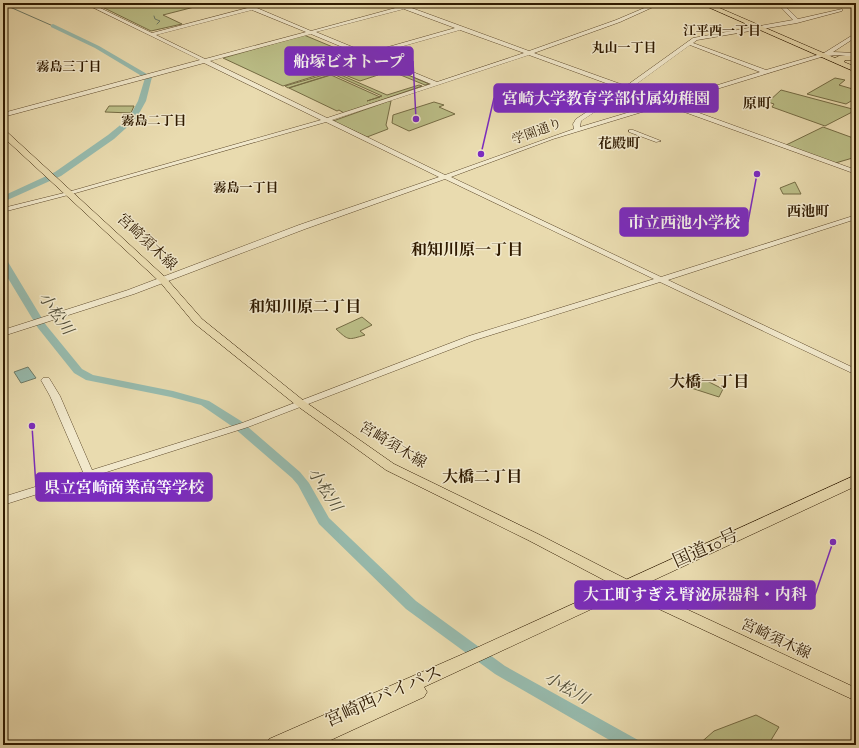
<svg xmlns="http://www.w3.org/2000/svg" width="859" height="748" viewBox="0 0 859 748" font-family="'IM FELL English','Noto Serif JP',serif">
<rect width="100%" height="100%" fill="#e9dbaf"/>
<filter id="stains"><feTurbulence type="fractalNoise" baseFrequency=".005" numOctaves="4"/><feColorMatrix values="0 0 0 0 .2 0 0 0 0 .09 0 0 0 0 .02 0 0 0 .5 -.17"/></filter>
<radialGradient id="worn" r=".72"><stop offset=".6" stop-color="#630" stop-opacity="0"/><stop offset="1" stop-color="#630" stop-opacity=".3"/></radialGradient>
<g fill="#bbbe87" stroke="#756c44">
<path d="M94,3H210L163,15L182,24L151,31Z"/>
<path d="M304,35L352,55L318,65L331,71L283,86L223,58Z"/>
<path d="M366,57L429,84L425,85L364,60L351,62Z"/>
<path d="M364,69L378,75L360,81L345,75Z"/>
<path d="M334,72L387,95L419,85L422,86L344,113L339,110L337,111L289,88L331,75L380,97L367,101L382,96L333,74L288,88L285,86Z"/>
<path d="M835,78L845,80L839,85L856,90V98L846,104L807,94Z"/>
<path d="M781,90L856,110L825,126L772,107L774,104L768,102Z"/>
<path d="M389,101H391L386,125L388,129L367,137L333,121Z"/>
<path d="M434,102L444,105L439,107L455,114L409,131L392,123L393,115Z"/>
<path d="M109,106H134L131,113L105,112Z"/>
<path d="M823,127L856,139V157L832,164L784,146Z"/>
<path d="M795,182L801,194H783L780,188Z"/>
<path d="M362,317L372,325L360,331L365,335C348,340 349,341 336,329Z"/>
<path d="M695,375L723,389L719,397L685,386L693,376Z"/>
<path d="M756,715L779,727L768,745H698L714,731Z"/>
</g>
<path fill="#97bbae" stroke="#6d7b68" d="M28,367L36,378L21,383L14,372Z"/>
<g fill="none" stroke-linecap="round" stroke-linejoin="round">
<g stroke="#6d7b68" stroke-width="1">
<path d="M3,4L53,26"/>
<path d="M154,16L155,19L160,21L157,24"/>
</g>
<g fill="#97bbae" fill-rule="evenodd">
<path d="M53,24L99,46L152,77L146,101L136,119L114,139L61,176L3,202V196L55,172L108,135L129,118L138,101L145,78L95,48L51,27V25Z"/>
<path d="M3,259L8,262L46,325L82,369L93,375L173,391L209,401L241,421L300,472L309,483L329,518L416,601L505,666L638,740L640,745H618L495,674L406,609L319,524L298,485L292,478L233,427L201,405L171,397L86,380L74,373L38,328L3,270Z"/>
</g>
<defs>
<g id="minor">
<path d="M3,3H12L3,6Z"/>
<path d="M84,3H90L152,33L266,3H274L257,8L311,31L399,7L390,3C395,3 401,6 406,5C412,5 416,3 422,3L409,7L529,51L616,20L656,3H662L620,22L534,53L626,86L693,38L793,20L777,3H782L798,19L842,9V11L797,23L697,40L693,43L766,70L824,53L856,33V37L833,52L856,53V57L836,55L821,57L671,103L685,108L713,98H717V100L691,110L856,170V174L665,105L553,139L451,177L661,277L856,215V219L668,280L856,369V375L660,282L475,340L248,427L3,505V497L83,472L50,396L41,380L43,378H49L60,396L92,470L242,423L469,336L654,279L445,179L305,229L134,294L3,336V330L128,290L299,225L439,177L326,122L72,194L3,212V208L68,192L321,120L204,63L3,117V113L200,60ZM404,9L455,28L367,53L316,32ZM252,10L306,32L205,59L156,35ZM460,30L524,53L437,82L372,55ZM311,34L431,84L327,118L210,61ZM690,45L760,72L666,101L631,88ZM529,55L622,89L576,119L573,124L574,129L445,175L332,120ZM627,91L660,103L580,127L581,121Z"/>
<path d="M629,130H633L661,141L656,142L629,132Z"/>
</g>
<path id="major" d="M3,131H6L166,278L202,319L304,401L394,464L538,534L671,602L856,688V701L661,610L528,540L386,470L296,405L194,323L160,282L3,137Z"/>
<g id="highway">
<path d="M699,3H708L835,58L839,56H856V60H845L844,62L856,67V72Z"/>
<path d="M856,475V486L424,687L427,692L424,697L320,745H266L269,739L463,654Z"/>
</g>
</defs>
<use href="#minor" stroke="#5e4a2c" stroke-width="1"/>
<use href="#major" stroke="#2f1a00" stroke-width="1"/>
<use href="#highway" stroke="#2f1a00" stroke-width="1"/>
<use href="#minor" fill="#f1e8cb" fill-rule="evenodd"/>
<use href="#major" fill="#e9dbaf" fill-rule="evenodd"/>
<use href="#highway" fill="#e9dbaf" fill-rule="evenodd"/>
</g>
<g text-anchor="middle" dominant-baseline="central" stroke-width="3" stroke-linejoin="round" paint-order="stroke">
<g font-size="13" font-weight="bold" fill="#2f1a00" stroke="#f1e8cb">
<text x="722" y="31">江平西一丁目</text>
<text x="624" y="48">丸山一丁目</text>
<text x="69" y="67">霧島三丁目</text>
<text x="154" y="121">霧島二丁目</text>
<text x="246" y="188">霧島一丁目</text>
</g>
<g font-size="13" fill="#2f1a00" stroke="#f1e8cb">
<text transform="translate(537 132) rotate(-20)">学園通り</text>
</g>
<g font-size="14" font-weight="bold" fill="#2f1a00" stroke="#f1e8cb">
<text x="757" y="104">原町</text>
<text x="619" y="144">花殿町</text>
<text x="808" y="212">西池町</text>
</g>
<g font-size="15" fill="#2f1a00" stroke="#f1e8cb">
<text transform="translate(147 242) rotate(43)">宮崎須木線</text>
<text transform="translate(393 445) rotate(31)">宮崎須木線</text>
<text transform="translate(776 639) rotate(25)">宮崎須木線</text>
</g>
<g font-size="16" font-weight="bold" fill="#2f1a00" stroke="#f1e8cb">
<text x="467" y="251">和知川原一丁目</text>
<text x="305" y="308">和知川原二丁目</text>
<text x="709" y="383">大橋一丁目</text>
<text x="482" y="478">大橋二丁目</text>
</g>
<g font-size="16" font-style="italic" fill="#4e4a34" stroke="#f1e8cb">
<text transform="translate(55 314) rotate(55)">小松川</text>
<text transform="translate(324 490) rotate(57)">小松川</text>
<text transform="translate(566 689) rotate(30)">小松川</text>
</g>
<g font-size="18" fill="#2f1a00" stroke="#f1e8cb">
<text transform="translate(706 549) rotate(-24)">国道10号</text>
<text transform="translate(384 697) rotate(-24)">宮崎西バイパス</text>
</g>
</g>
<path fill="none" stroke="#7b2cbf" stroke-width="1.5" d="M416 119L413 61M481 154L494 98M757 174L748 222M32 426L36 487M833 542L815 595"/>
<g fill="#7b2cbf" stroke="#f1e8cb" stroke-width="1.5">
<circle cx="416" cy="119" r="4"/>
<circle cx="481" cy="154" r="4"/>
<circle cx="757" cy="174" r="4"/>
<circle cx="32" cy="426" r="4"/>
<circle cx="833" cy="542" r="4"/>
</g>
<g fill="#7b2cbf" stroke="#7b2cbf" stroke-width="1.5">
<rect x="285" y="47" width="128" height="28" rx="4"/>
<rect x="494" y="84" width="224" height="28" rx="4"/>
<rect x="620" y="208" width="128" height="28" rx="4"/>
<rect x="36" y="473" width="176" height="28" rx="4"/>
<rect x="575" y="581" width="240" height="28" rx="4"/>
</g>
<g font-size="16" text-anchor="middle" font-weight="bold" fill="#fff">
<text x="349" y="67">船塚ビオトープ</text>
<text x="606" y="104">宮崎大学教育学部付属幼稚園</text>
<text x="684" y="228">市立西池小学校</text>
<text x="124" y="493">県立宮崎商業高等学校</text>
<text x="695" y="600">大工町すぎえ腎泌尿器科・内科</text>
</g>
<rect width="859" height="748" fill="none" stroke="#e9dbaf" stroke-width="16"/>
<rect x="4" y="4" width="851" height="740" fill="none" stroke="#2f1a00" stroke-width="2"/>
<rect x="8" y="8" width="843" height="732" fill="none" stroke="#2f1a00"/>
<rect width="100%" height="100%" filter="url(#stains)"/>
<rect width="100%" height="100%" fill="url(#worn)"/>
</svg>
